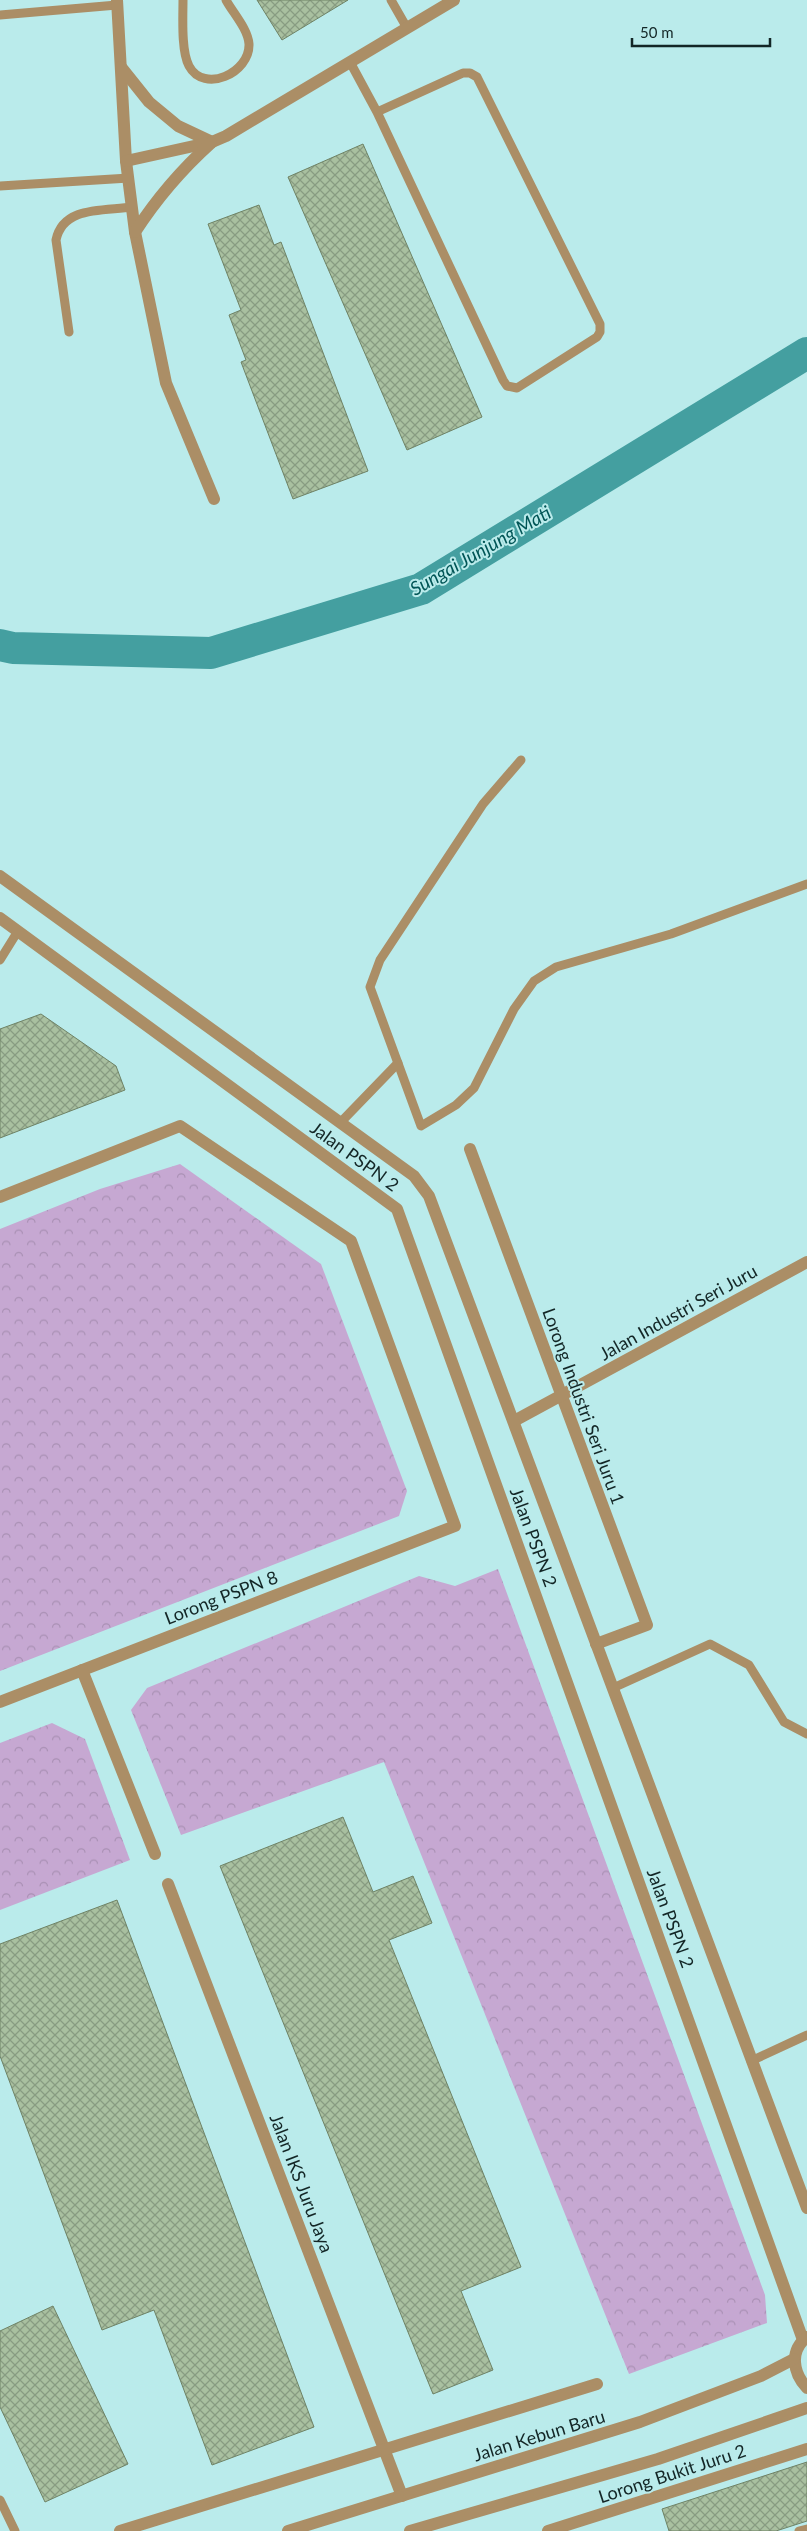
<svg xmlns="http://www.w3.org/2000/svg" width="807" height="2531" viewBox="0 0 807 2531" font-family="Lato,sans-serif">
<defs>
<pattern id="forest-crowns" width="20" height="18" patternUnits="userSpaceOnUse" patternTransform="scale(1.25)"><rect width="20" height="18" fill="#c6a8d2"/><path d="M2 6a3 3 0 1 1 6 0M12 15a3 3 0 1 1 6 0" fill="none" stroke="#a990b4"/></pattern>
<pattern id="building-cross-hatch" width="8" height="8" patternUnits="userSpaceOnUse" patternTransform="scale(1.25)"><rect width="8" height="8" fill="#a9c0a0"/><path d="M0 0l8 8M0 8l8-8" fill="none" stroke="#889c82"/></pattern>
</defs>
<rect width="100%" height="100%" fill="#baebeb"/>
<g fill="url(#forest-crowns)">
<path d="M180,1164L321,1264L407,1491L399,1516L0,1671V1229L100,1189Z"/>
<path d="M498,1569L765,2295L767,2323L629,2374L384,1762L181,1835L131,1710L147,1688L419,1576L455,1586Z"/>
<path d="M52,1723L85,1739L130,1860L0,1910V1743Z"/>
</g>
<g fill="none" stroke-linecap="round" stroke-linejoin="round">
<path stroke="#449fa0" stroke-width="32" d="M0,645L13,648L211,653L421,589L807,353"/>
</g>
<g fill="url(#building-cross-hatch)" stroke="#6e8265">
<path d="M257,0H348L282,40Z"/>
<path d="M363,144L482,417L407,450L288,177Z"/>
<path d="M259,205L274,245L281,242L368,471L293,499L241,362L246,360L229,315L241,310L208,224Z"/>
<path d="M41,1014L116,1066L125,1090L0,1138V1029Z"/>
<path d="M343,1817L373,1892L413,1876L432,1923L389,1940L521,2267L461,2291L493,2370L433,2394L220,1866Z"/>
<path d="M117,1900L314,2427L212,2465L154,2310L102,2330L0,2056V1944Z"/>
<path d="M53,2306L128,2464L45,2502L0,2407V2331Z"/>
<path d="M807,2462V2521L776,2531H669L662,2509Z"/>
</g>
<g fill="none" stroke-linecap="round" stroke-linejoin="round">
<g stroke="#ab8e66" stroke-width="9">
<path d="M183,0C183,17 181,51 189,66C204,94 250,73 249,44C248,29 233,13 226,0"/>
<path d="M391,0L407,28"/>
<path d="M0,15L117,5"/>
<path d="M350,62L377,112L503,380L507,386L517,388L597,337L600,332V324L477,77L470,73H463L377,112"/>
<path d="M0,186L129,178"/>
<path d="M69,332L56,240C63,206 103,211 132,207"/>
<path d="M521,760L483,804L380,960L370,987L421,1126L456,1105L474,1088L514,1009L534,981L556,967L671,934L807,884"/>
<path d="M0,960L18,931"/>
<path d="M340,1123L398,1063"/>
<path d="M613,1688L710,1644L749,1665L784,1722L807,1734"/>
<path d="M751,2061L807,2035"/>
<path d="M0,2500L15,2531"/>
<path d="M799,2531L807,2529"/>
</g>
<g stroke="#ab8e66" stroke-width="12">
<path d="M117,0L126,161L135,232L166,383L214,499"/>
<path d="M121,67L149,102L178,126L212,142"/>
<path d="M126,161L212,142L226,136L454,0"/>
<path d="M135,232C157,198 181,170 211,143"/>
<path d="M470,1149L647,1625L596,1644"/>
<path d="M0,1197L180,1126L351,1241L455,1526L0,1702"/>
<path d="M514,1421L807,1262"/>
<path d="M82,1670L155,1854"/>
<path d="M168,1884L402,2496"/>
<path d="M120,2531L597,2384"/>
<path d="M548,2531L807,2449"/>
</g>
<g stroke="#ab8e66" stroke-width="12">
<path d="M0,876L414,1176L429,1196L807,2208"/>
<path d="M0,918L397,1209L803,2340"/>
<path d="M807,2337C789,2351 793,2373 807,2388"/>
<path d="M288,2531L640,2422L761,2376L794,2359"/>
<path d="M410,2531L658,2459L807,2408"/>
</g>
</g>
<g text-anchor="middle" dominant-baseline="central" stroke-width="4" stroke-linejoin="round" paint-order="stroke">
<g font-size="18" fill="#132626" stroke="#baebeb">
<text transform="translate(355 1156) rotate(36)">Jalan PSPN 2</text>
<text transform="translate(678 1312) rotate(-29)">Jalan Industri Seri Juru</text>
<text transform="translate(584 1406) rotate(70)">Lorong Industri Seri Juru 1</text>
<text transform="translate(534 1537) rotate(70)">Jalan PSPN 2</text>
<text transform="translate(221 1597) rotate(-21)">Lorong PSPN 8</text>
<text transform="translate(671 1918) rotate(70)">Jalan PSPN 2</text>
<text transform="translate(302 2183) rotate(69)">Jalan IKS Juru Jaya</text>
<text transform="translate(539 2435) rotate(-17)">Jalan Kebun Baru</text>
<text transform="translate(672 2473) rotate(-18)">Lorong Bukit Juru 2</text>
</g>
<g font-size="19" font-style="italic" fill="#005556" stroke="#baebeb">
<text transform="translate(480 550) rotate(-30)">Sungai Junjung Mati</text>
</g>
</g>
<path d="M632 38v8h138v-8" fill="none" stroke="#132626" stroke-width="2.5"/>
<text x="640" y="38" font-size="15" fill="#132626" stroke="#baebeb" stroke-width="4" paint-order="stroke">50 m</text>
</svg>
